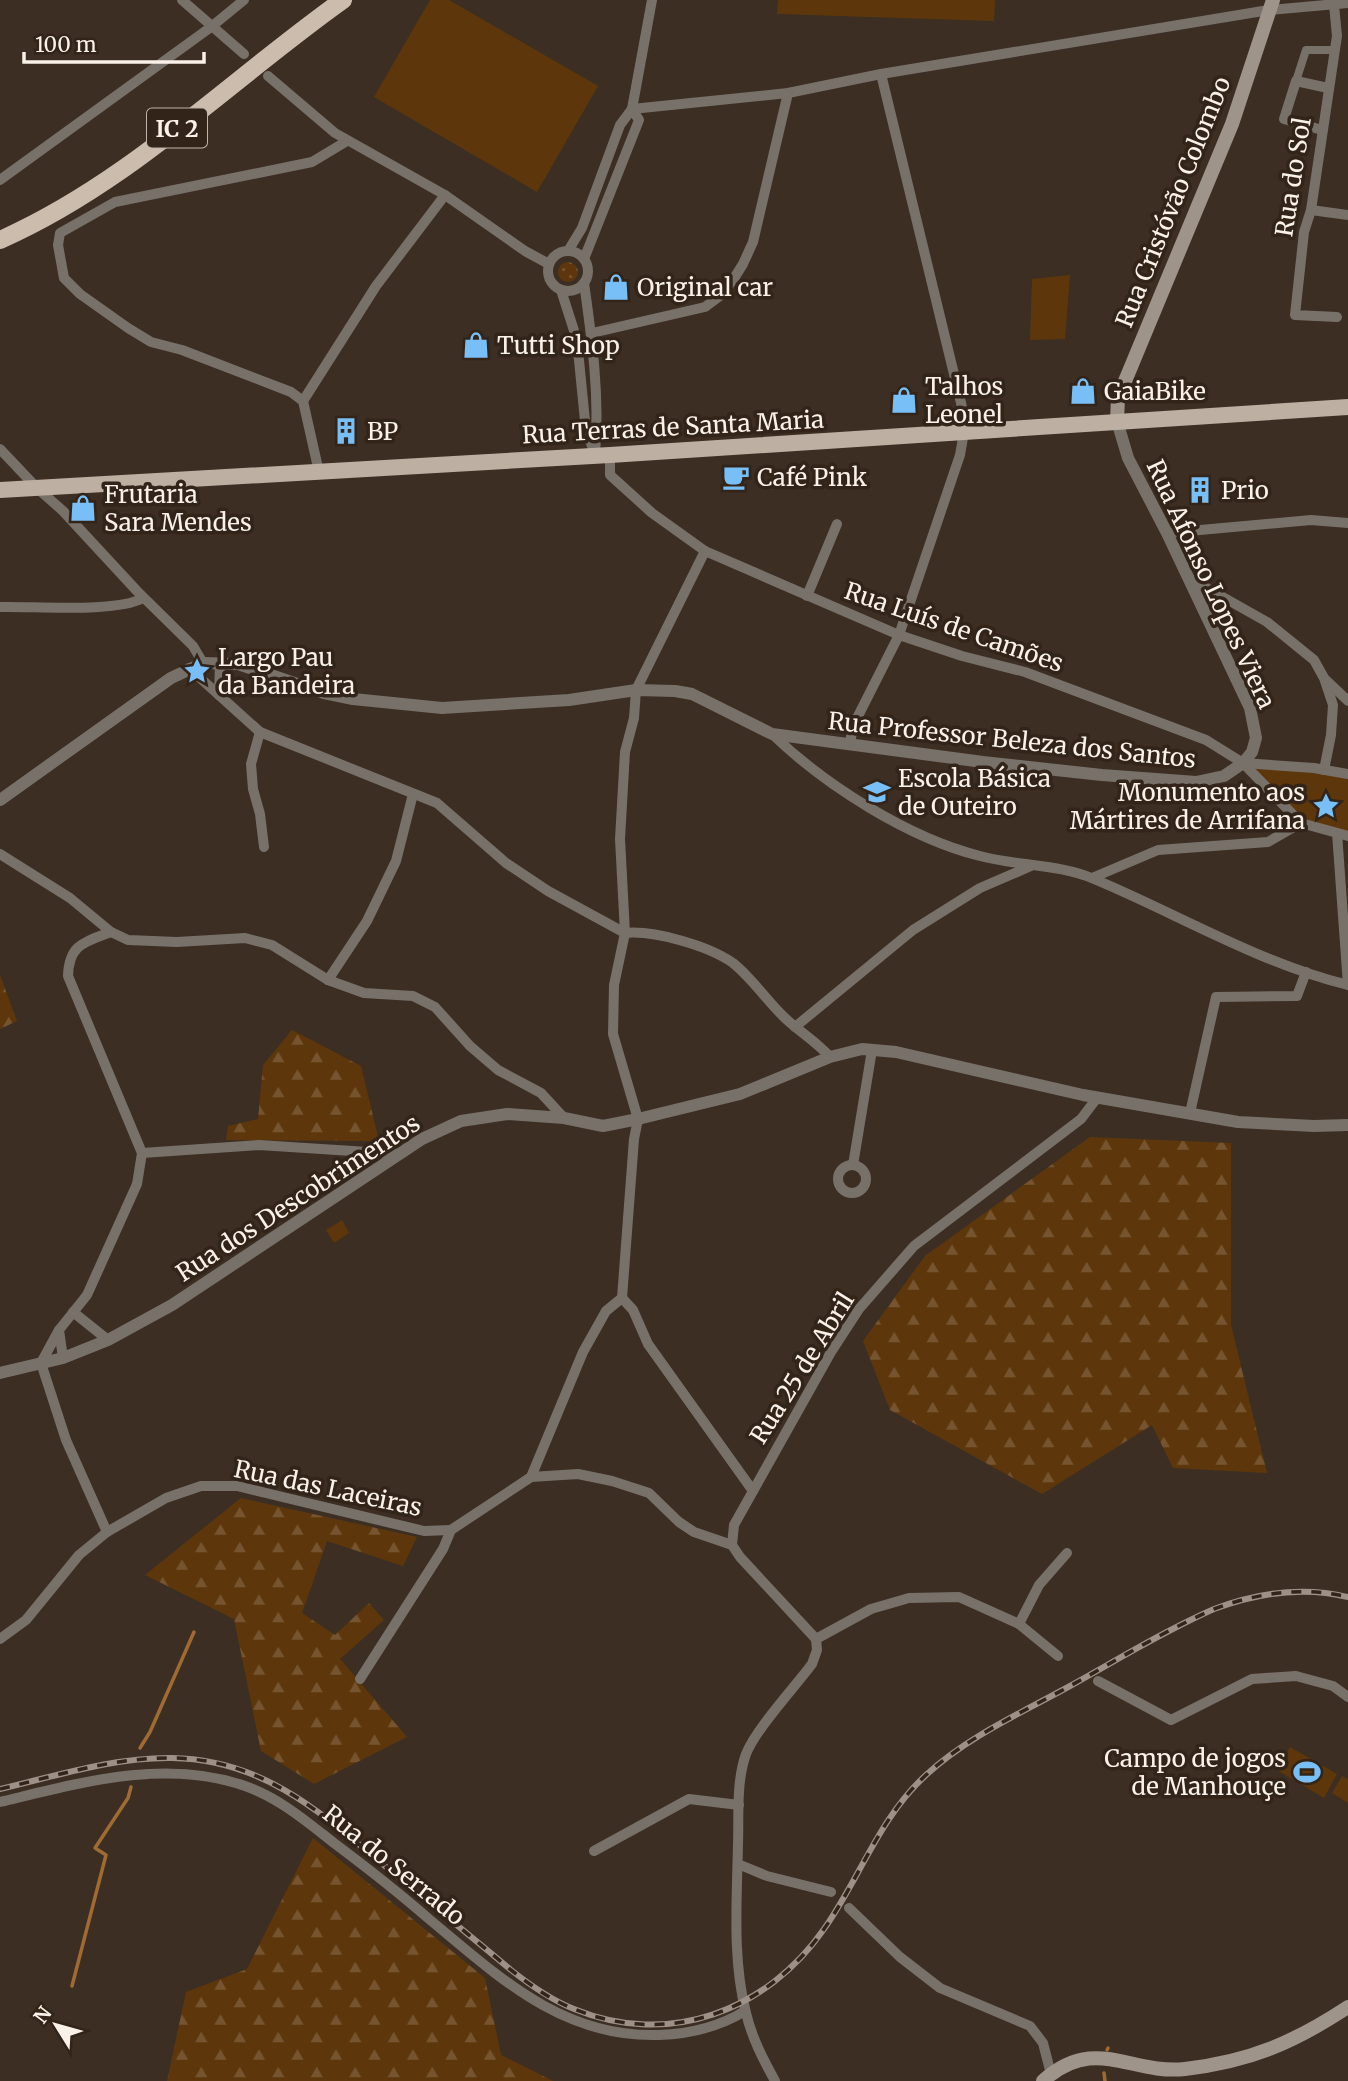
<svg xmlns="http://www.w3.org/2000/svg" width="1348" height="2081" viewBox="0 0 1348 2081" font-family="Merriweather,serif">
<defs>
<pattern id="grass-dots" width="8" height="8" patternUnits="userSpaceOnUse" patternTransform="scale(1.75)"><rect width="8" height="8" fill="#5d370b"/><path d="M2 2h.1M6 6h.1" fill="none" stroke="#75542f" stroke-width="1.8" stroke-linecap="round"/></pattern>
<pattern id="forest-firs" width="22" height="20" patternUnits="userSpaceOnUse" patternTransform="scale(1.75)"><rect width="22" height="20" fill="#5d370b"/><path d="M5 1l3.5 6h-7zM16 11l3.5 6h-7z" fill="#75542f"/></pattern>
</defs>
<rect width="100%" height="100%" fill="#3c2e22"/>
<circle fill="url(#grass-dots)" cx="568" cy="272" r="10"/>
<g fill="url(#forest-firs)">
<path d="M0,975L17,1021L0,1029Z"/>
<path d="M292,1030L361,1066L379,1141L226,1140L228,1126L258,1119L263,1065Z"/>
<path d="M1090,1137L1231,1143V1325L1267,1473L1173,1468L1152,1425L1042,1494L890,1410L863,1341L925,1256Z"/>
<path d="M241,1498L417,1537L403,1566L327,1541L302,1613L335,1635L369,1603L384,1620L340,1659L407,1737L314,1784L261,1751L234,1619L145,1575Z"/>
<path d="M313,1838L485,1978L501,2055L553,2081H167L186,1992L247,1969Z"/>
</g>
<g fill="#5d370b">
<path d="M430,0H449L598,86L537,192L374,97Z"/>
<path d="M778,0H995L994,21L777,14Z"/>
<path d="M1070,275L1065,339L1030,340L1032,279Z"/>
<path d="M1253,768L1308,770L1348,778V833L1302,820Z"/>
<path d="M342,1220L349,1233L334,1243L326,1230Z"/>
<path d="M1290,1747L1337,1774L1324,1798L1277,1770Z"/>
<path d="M1342,1776L1348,1779V1803L1332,1793Z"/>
</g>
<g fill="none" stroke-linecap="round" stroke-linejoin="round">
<g stroke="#a06a33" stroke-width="3.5">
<path d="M140,1748L150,1732L194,1632"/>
<path d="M72,1986L106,1855L95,1848L128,1798L131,1787"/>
<path d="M1107,2050L1108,2048"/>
<path d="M1104,2073L1105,2081"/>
</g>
<path stroke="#78716a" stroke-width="8" d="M1296,81L1306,50H1335"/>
<g stroke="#78716a" stroke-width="10">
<path d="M182,0L244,54"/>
<path d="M1334,5L1337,36L1311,210L1304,232L1295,315L1337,317"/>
<path d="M268,76L335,133L445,195L525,251L549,264"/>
<path d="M632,109L788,93L881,74L1269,10L1348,3"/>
<path d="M1322,130L1284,119L1296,81L1328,88"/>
<path d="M0,180L211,27L244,0"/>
<path d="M1311,210L1348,215"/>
<circle cx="568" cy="271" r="20"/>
<path d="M568,251L582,228L620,125L632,109L652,0"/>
<path d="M584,259L639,120L632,109"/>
<path d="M584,283C592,339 600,397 595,454"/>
<path d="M561,290L577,340L586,431L594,451"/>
<path d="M592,333L705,307L721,295L733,280L743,264L753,242L788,93"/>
<path d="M303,401L376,286L445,195"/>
<path d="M0,449L37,488L63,511L137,591L193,646L203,663"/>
<path d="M610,455V475L652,513L705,551L899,635L962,656L1025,672L1206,740L1243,763L1301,823L1348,836"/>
<path d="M319,472L303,401L291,392L182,350L151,342L128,328L80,294L64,278L58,245L60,233L115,202L312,162L347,141"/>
<path d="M1167,533L1311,520L1348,523"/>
<path d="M705,551L636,690L634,718L625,752L620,839L625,933L614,985L613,1034L638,1119L634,1139L622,1298L633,1310L648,1344L753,1491"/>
<path d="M1189,578L1267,622L1314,660L1324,678L1333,705L1331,735L1324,770"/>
<path d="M807,596L837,524"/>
<path d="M0,607C34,606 117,613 143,598"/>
<path d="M189,668L260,732L437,803L506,863L548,891L625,933"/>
<path d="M1326,680L1348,701"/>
<path d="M219,695L220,662"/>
<path d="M260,732L251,764L253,789L260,814L264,847"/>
<path d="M772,734C825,785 908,838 980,856C1017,866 1059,864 1094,879C1178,914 1259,963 1348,985"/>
<path d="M849,745L855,722L899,635L960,455L964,432L963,411L881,74"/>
<path d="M1243,763L1314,768L1348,774"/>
<path d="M1337,833L1348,985"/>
<path d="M0,854L70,898L111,932L128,940L177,942L245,938L272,945L328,980L364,993L413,996L435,1007L470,1046L498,1070L541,1093L564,1118"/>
<path d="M1092,878L1158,850L1268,842L1301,823"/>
<path d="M625,933C654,930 709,946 733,963C752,978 767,1001 785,1018C800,1032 817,1042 830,1057"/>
<path d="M328,980L367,921L396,861L413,794"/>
<path d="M795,1027L913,930L980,888L1031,866"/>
<path d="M1190,1113L1216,997L1297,996L1306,972"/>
<path d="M142,1153L259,1145L399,1154"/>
<path d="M853,1165L872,1050"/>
<circle cx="852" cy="1179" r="14"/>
<path d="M73,1312L108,1340"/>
<path d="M59,1330L41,1363L66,1440L107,1532"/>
<path d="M63,1358L59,1330L87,1295L137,1184L142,1153L68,976C69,944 85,942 111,932"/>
<path d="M531,1477L583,1352L606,1311L622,1298"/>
<path d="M732,1545L734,1525L831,1352L859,1309L914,1246L1081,1119L1097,1098"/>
<path d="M1019,1624L1039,1585L1067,1553"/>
<path d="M0,1639L26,1620L79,1555L107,1532L166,1498L201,1486H237L424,1531L451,1530"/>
<path d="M816,1639L871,1609L909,1598L959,1597L1019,1624L1058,1656"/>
<path d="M360,1679L443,1549L451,1530L531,1477L578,1474L612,1481L649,1493L679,1522L694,1532L732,1545L740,1557L816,1639"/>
<path d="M1098,1681L1171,1720L1252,1679L1296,1676L1333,1686L1348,1697"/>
<path d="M0,1802C79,1783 165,1758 245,1786C279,1798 306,1821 334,1843C366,1867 398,1892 429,1919C499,1977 562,2038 659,2035C690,2034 719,2027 745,2011"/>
<path d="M594,1851L689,1799L739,1805"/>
<path d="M738,1864L767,1876L831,1892"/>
<path d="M849,1908L900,1957L940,1988L1030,2026L1043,2043L1051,2074"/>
<path d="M775,2081C763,2059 752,2038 746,2013C732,1958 737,1899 738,1844C739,1815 736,1782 746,1754C756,1729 794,1688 812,1664L817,1650L816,1639"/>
</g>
<g stroke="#78716a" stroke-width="12">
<path d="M0,800L171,678L203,663L238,664L324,693L353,699L442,708L569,700L636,690L675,691L692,694L772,734L983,762L1102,775L1196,782L1224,776L1243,763L1252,752L1256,738L1250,708L1167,533L1128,458L1117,421"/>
<path d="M0,1373L63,1358L108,1340L172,1305L422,1139L461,1121L507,1114L564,1118L603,1126L638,1119L740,1094L830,1057L862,1049L896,1052L1083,1095L1238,1122L1314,1126L1348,1125"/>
</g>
<g stroke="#9f948a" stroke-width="14">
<path d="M1117,421L1118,398L1232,124L1273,0"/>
<path d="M1043,2081C1095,2034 1130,2075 1185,2069C1251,2061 1293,2043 1348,2007"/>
</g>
<path stroke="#beafa3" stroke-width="16" d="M0,490L610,455L1348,407"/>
<path stroke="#ccbcae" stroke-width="18" d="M0,240C129,183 229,81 343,0"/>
<defs>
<path id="rail" d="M0,1789C56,1776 114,1757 172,1758C265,1759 325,1816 392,1872C432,1905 472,1937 511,1970C530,1985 551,2000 574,2009C669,2048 767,2011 824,1929C860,1878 879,1818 926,1775C967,1737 1021,1713 1070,1686C1117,1660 1164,1631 1214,1609C1257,1593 1303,1586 1348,1597"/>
</defs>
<use href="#rail" stroke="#9d9187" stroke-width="6"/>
<use href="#rail" stroke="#322418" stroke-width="3.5" stroke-dasharray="10" stroke-linecap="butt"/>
</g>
<defs>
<symbol id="shop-bare" viewBox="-9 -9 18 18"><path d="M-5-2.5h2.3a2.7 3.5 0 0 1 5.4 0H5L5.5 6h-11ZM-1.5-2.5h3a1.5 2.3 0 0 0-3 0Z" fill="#78bff8" stroke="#322418" stroke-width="2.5" paint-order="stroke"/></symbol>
<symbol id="building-bare" viewBox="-9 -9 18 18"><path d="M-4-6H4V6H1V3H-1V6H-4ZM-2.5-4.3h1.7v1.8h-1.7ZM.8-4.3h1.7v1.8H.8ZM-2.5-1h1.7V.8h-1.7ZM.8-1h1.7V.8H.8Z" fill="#78bff8" stroke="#322418" stroke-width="2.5" paint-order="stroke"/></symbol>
<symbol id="cafe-bare" viewBox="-9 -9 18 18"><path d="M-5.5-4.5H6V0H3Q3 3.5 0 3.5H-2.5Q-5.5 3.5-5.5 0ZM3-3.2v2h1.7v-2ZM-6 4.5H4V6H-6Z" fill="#78bff8" stroke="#322418" stroke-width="2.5" paint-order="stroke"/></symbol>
<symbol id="sight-bare" viewBox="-9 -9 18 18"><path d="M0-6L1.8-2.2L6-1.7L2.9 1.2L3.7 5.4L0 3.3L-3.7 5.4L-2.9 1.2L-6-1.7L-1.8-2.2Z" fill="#78bff8" stroke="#322418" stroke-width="2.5" paint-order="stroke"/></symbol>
<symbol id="school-bare" viewBox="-9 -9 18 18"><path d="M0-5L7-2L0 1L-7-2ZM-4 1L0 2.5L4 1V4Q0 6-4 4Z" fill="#78bff8" stroke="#322418" stroke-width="2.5" paint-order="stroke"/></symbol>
<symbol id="stadium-bare" viewBox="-9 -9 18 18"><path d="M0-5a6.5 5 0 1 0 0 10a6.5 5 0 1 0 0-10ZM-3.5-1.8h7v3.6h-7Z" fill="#78bff8" stroke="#322418" stroke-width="2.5" paint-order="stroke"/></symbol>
</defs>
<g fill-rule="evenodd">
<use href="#shop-bare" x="597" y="268" width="38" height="38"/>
<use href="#shop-bare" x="457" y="326" width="38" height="38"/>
<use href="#shop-bare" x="1064" y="372" width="38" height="38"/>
<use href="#shop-bare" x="885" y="381" width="38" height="38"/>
<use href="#building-bare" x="327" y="412" width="38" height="38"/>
<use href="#cafe-bare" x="717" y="458" width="38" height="38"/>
<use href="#building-bare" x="1181" y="471" width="38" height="38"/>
<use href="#shop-bare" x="64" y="489" width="38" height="38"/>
<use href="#sight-bare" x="178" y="652" width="38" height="38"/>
<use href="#school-bare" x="858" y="773" width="38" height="38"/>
<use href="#sight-bare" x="1307" y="787" width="38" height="38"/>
<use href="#stadium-bare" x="1288" y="1753" width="38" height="38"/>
</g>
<g text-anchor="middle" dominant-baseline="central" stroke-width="7" stroke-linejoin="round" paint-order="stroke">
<rect fill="#322418" stroke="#beb4aa" stroke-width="2" x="147" y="108.5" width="60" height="39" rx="5"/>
<g font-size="23" font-weight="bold" fill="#faf1e9">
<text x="177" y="128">IC 2</text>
</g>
<g font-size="24" fill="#faf1e9" stroke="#322418">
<text transform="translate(1293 177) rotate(-81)">Rua do Sol</text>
<text transform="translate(1173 202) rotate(-68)">Rua Cristóvão Colombo</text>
<text transform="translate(673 427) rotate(-3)">Rua Terras de Santa Maria</text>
<text transform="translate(1211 584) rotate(65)">Rua Afonso Lopes Viera</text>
<text transform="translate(954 627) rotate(19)">Rua Luís de Camões</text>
<text transform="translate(1012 740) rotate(6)">Rua Professor Beleza dos Santos</text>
<text transform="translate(298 1198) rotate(-33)">Rua dos Descobrimentos</text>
<text transform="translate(802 1368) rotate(-58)">Rua 25 de Abril</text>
<text transform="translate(328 1488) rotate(12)">Rua das Laceiras</text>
<text transform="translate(394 1865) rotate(39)">Rua do Serrado</text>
</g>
<g font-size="24" fill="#faf1e9" stroke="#322418" text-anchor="start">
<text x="637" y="287">Original car</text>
<text x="497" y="345">Tutti Shop</text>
<text x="925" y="386">Talhos<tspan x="925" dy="28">Leonel</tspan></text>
<text x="1104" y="391">GaiaBike</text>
<text x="367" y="431">BP</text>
<text x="757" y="477">Café Pink</text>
<text x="1221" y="490">Prio</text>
<text x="104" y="494">Frutaria<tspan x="104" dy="28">Sara Mendes</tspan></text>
<text x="218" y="657">Largo Pau<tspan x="218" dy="28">da Bandeira</tspan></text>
<text x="898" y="778">Escola Básica<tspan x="898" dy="28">de Outeiro</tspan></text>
<text x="1305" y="792" text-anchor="end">Monumento aos<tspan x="1305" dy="28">Mártires de Arrifana</tspan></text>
<text x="1286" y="1758" text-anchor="end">Campo de jogos<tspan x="1286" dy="28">de Manhouçe</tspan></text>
</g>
</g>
<g transform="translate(56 2025) rotate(307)" stroke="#322418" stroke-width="5" paint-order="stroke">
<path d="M0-5L12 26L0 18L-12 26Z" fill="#faf1e9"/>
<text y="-10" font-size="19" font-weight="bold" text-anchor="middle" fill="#faf1e9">N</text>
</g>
<path d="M24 52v10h180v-10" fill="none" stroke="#faf1e9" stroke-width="3.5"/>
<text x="35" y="52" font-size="21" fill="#faf1e9" stroke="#322418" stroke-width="5" paint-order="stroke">100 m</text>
</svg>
